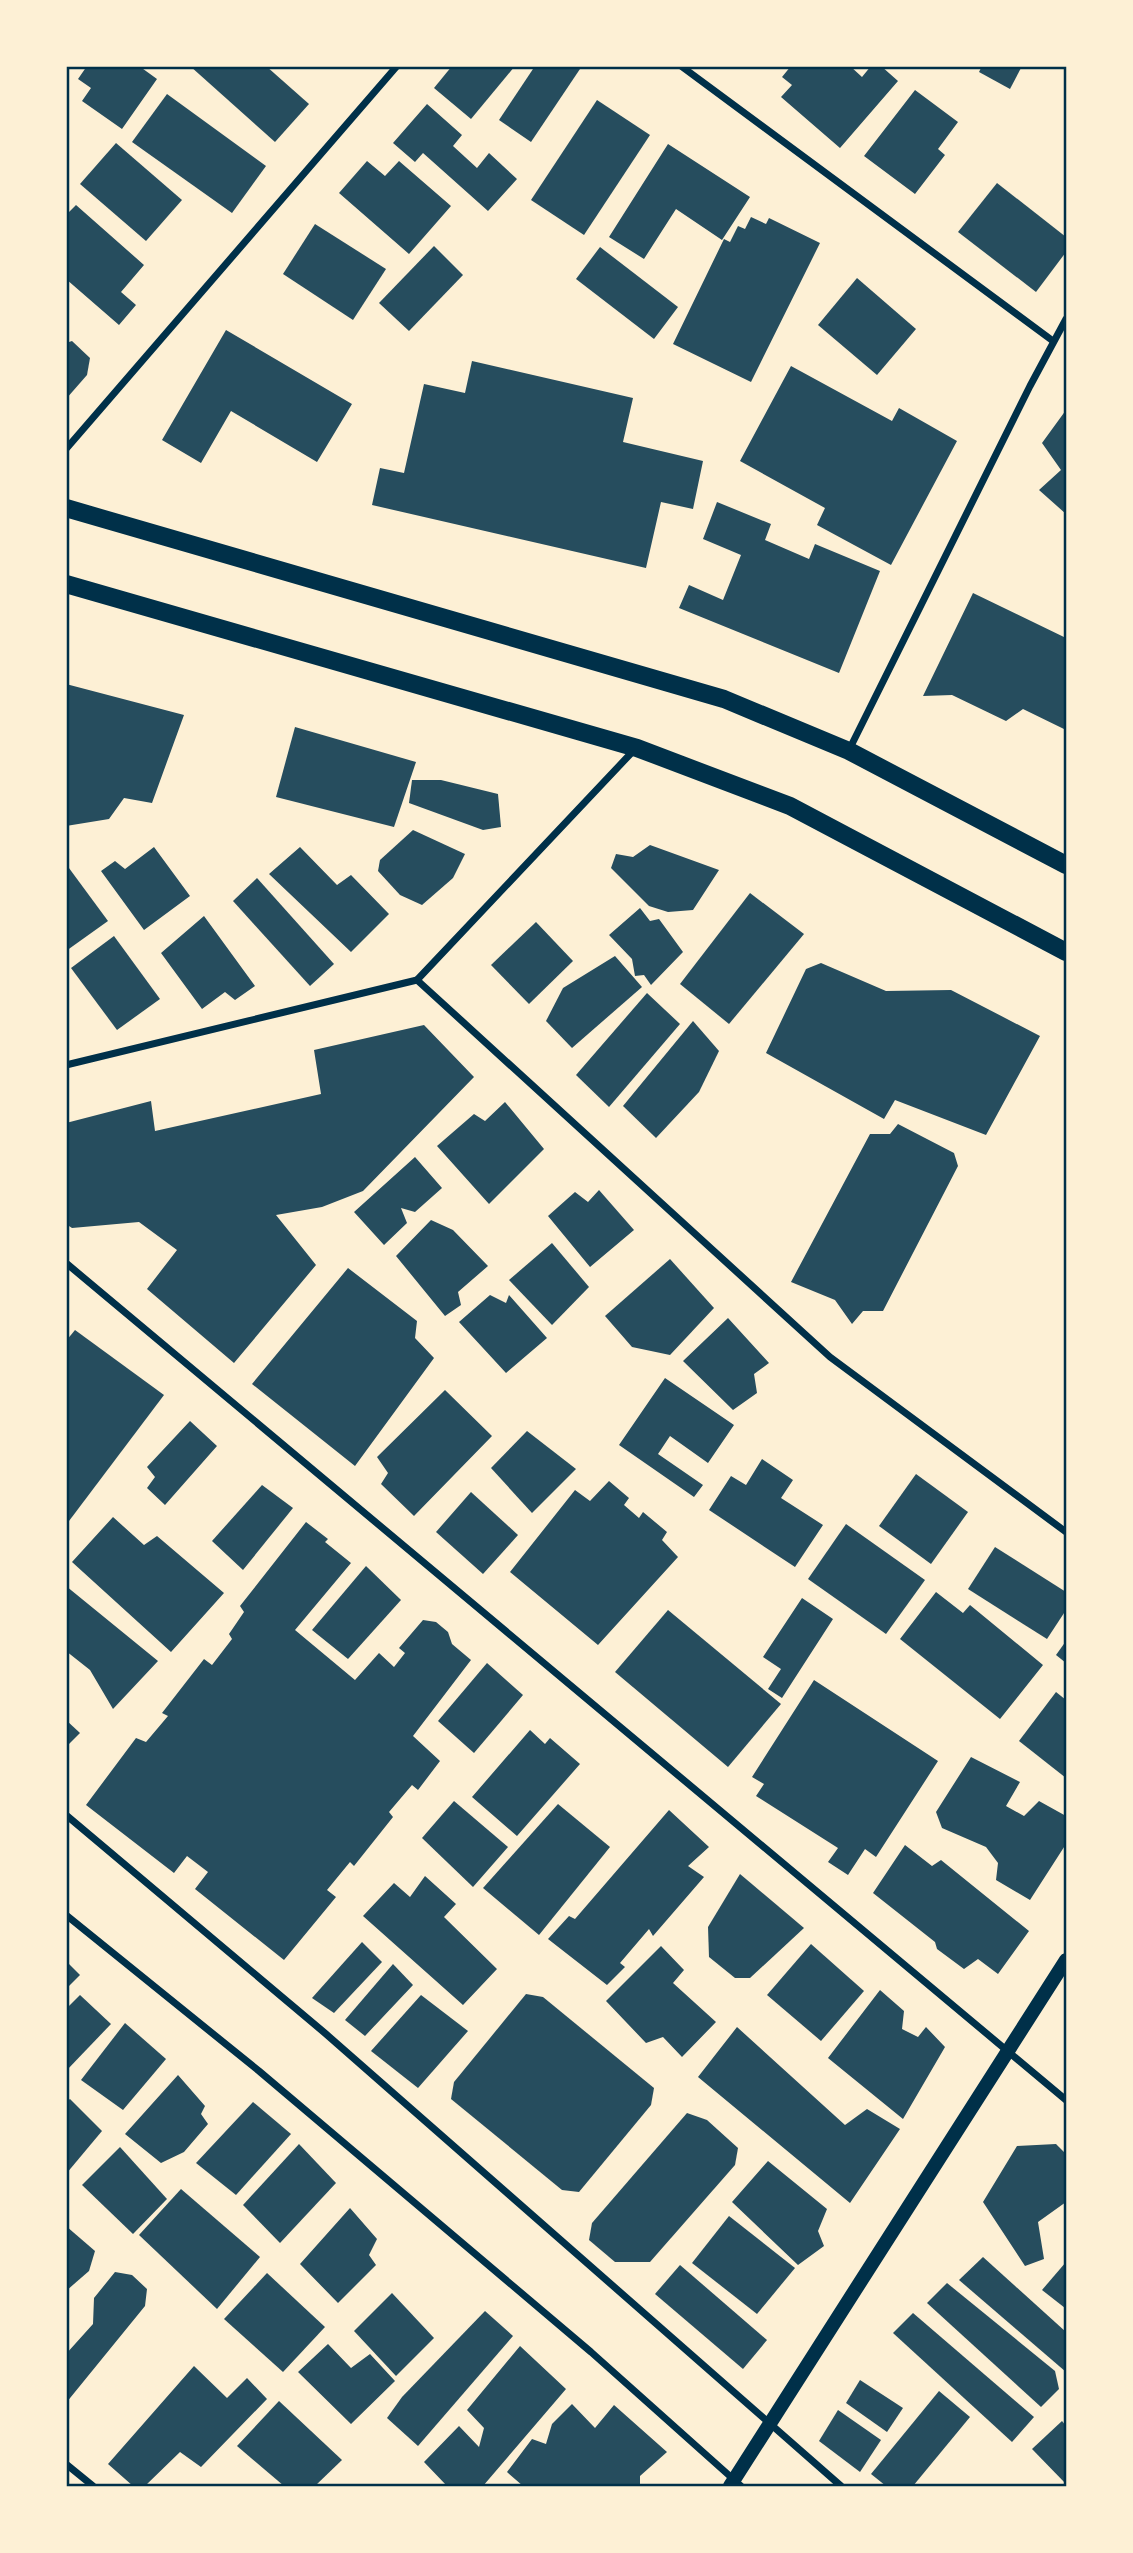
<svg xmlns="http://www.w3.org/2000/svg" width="1133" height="2553" viewBox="0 0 1133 2553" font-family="'DejaVu Sans',sans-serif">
<rect width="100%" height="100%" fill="#fdf0d5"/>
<g fill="#264d5e">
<path d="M87,66H139L157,79L122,129L82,101L91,88L78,79Z"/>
<path d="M190,66H266L309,104L275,142Z"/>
<path d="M452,66H515L471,119L434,88Z"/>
<path d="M535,66H582L531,142L499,120Z"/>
<path d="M791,66H850L862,77L871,66H881L898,81L840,148L781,97L792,85L782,77Z"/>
<path d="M982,66H1022L1010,89L979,72Z"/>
<path d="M915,90L958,122L938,149L945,155L915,194L864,156Z"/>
<path d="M167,94L266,166L232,213L132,142Z"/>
<path d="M597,100L650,135L584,235L531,200Z"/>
<path d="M427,104L462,135L453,146L477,168L489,153L517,179L488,211L423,153L415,162L393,143Z"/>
<path d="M116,143L182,200L146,241L80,184Z"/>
<path d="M668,144L750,197L722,240L676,209L644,259L609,237Z"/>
<path d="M367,161L385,176L399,161L451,206L409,254L339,193Z"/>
<path d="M997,183L1066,237V252L1036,292L958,232Z"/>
<path d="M76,205L144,265L121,292L136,305L119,325L66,279V215Z"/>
<path d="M751,217L766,224L769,218L820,243L751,382L673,344L724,239L730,242L738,226L745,229Z"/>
<path d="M315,224L386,269L353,320L283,274Z"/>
<path d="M434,246L463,275L409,331L379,303Z"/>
<path d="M600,247L678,307L654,339L576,279Z"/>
<path d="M857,278L916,329L877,375L818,325Z"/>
<path d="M226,330L352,404L317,462L231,411L201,463L162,440Z"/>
<path d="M72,341L90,358L87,375L66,399V343Z"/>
<path d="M472,361L633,398L623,442L703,461L693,509L661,502L646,568L372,505L380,468L404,473L424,384L465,393Z"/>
<path d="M791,366L892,421L899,408L957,441L891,565L817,525L825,508L740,461Z"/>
<path d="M1066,410V514L1039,490L1061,470L1042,443Z"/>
<path d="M717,502L771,524L765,540L809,559L815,544L880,571L839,673L679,608L689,585L723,600L741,555L703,539Z"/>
<path d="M973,593L1066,638V730L1023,709L1006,721L952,695L923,696Z"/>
<path d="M66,684L184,715L152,803L124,798L109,819L66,826Z"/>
<path d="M295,727L416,762L394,827L276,797Z"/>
<path d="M412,780H441L498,794L501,827L483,830L409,803Z"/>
<path d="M413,830L465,854L453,878L422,905L400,895L378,871L380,860Z"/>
<path d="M650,845L719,870L693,910L668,912L649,906L611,868L616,854L633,857Z"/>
<path d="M154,847L190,896L144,930L101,871L115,861L125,869Z"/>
<path d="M300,847L337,885L351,875L389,914L351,952L269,874Z"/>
<path d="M66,864L108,921L66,951Z"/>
<path d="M257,878L334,964L310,986L233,901Z"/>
<path d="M750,893L804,934L729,1024L680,984Z"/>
<path d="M640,908L650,921L659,919L683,952L651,985L644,975L635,976L632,959L609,935Z"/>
<path d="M204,916L255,986L235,1000L225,992L202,1009L161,953Z"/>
<path d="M536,922L573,961L529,1004L491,965Z"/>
<path d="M114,936L160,999L117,1030L71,968Z"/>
<path d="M615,956L642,987L572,1048L546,1021L563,988Z"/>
<path d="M821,963L886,991L951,990L1040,1036L986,1135L895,1100L884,1119L766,1053L806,969Z"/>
<path d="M647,993L680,1024L609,1107L576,1075Z"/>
<path d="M693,1021L719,1051L699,1092L656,1138L623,1106Z"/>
<path d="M424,1025L474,1077L363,1191L322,1207L276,1215L316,1265L234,1363L147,1289L177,1250L139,1222L72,1228L66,1224V1123L151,1101L155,1131L321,1094L314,1050Z"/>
<path d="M505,1102L544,1149L489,1204L437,1146L474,1114L485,1121Z"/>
<path d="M898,1124L954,1153L958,1166L883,1311H863L852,1324L835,1300L791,1282L870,1134H890Z"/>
<path d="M415,1157L442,1188L415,1212L401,1208L407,1223L384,1245L354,1212Z"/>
<path d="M599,1190L634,1230L590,1267L548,1216L575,1192L588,1202Z"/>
<path d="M431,1220L453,1230L488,1266L458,1292L461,1305L445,1316L396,1256Z"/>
<path d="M552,1243L589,1287L552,1325L509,1280Z"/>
<path d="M670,1259L714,1308L670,1355L632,1347L605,1316Z"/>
<path d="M348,1268L417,1321L415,1338L434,1358L355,1466L252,1384Z"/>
<path d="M490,1295L506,1303L509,1295L547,1338L506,1373L459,1322Z"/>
<path d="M728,1318L769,1363L754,1374L757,1393L733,1410L683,1361Z"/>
<path d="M75,1330L164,1395L66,1525V1341Z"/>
<path d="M665,1378L734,1425L708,1463L670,1436L658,1454L703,1485L694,1497L619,1445Z"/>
<path d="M445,1390L492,1436L414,1516L381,1484L388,1473L377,1457Z"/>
<path d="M190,1421L217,1446L165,1505L147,1488L155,1477L147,1467Z"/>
<path d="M527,1431L576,1469L532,1513L491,1468Z"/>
<path d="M762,1459L793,1480L781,1498L823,1525L795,1567L709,1510L731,1476L746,1485Z"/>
<path d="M916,1474L968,1512L931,1564L879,1526Z"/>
<path d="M609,1481L629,1498L624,1505L639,1518L643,1512L667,1532L662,1540L678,1557L598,1645L510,1572L575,1490L590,1501Z"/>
<path d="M262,1485L293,1508L243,1570L212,1541Z"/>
<path d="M471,1492L518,1535L483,1574L436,1532Z"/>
<path d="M113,1517L144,1545L157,1536L224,1593L171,1652L72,1562Z"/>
<path d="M306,1522L328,1539L325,1542L351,1563L295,1630L355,1680L379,1653L394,1667L405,1653L399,1648L423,1620L436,1622L448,1632L452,1644L471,1660L413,1736L440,1761L418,1790L412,1785L389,1812L393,1817L354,1866L350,1862L327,1890L336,1897L284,1960L195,1889L208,1872L187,1856L174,1873L86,1805L136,1738L146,1742L168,1716L162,1713L204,1659L212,1665L232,1639L229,1634L244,1612L240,1606Z"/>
<path d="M846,1524L925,1580L886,1634L808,1579Z"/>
<path d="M995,1547L1066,1592V1610L1047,1639L968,1589Z"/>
<path d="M366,1566L401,1600L348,1659L312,1630Z"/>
<path d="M66,1586L158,1661L113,1709L90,1670L66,1651Z"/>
<path d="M936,1592L963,1613L970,1605L1043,1665L1000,1719L900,1639Z"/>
<path d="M802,1598L833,1619L782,1698L768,1689L781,1669L763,1657Z"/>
<path d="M668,1610L781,1704L728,1767L615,1672Z"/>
<path d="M1066,1641V1663L1056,1655Z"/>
<path d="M487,1663L523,1695L474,1753L438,1721Z"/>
<path d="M814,1680L938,1761L876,1857L865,1849L848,1875L828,1862L838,1848L756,1796L764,1784L752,1777Z"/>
<path d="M1056,1692L1066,1700V1778L1019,1741Z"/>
<path d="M66,1720L80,1733L66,1747Z"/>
<path d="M530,1730L545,1744L550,1738L580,1764L517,1836L472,1797Z"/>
<path d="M971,1757L1020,1782L1006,1806L1024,1816L1039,1801L1066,1816V1844L1030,1900L996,1880L998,1863L986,1847L942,1828L936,1812Z"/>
<path d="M454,1801L508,1847L473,1887L422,1838Z"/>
<path d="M558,1804L610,1847L539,1935L483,1888Z"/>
<path d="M669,1810L709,1847L688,1866L704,1877L653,1936L649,1929L620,1963L625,1967L607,1985L548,1939L569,1916L575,1919Z"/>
<path d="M905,1845L932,1866L941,1860L1029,1931L998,1974L978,1959L964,1969L937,1949L935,1942L873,1893Z"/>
<path d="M740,1874L804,1928L750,1978H735L709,1957L708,1927Z"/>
<path d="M425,1876L456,1904L444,1917L497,1969L463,2005L363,1916L394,1883L410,1897Z"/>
<path d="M362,1942L382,1962L334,2013L312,1998Z"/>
<path d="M811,1944L864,1991L821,2041L767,1995Z"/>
<path d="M661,1946L684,1970L673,1983L716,2022L682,2057L663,2037L646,2043L606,2001Z"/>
<path d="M66,1961L80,1975L66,1989Z"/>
<path d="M393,1964L413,1985L365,2036L345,2020Z"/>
<path d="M880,1990L904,2011L902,2029L918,2037L926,2027L945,2047L903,2119L828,2058Z"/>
<path d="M526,1994L543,1997L654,2088L651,2105L579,2192L562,2190L451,2099L454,2082Z"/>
<path d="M80,1995L111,2024L66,2071V2009Z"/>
<path d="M421,1995L468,2031L418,2088L371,2051Z"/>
<path d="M125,2023L166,2059L123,2110L81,2080Z"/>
<path d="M737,2027L845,2125L867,2109L900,2129L850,2203L698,2077Z"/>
<path d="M178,2075L205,2106L201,2114L208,2124L184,2152L161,2163L125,2134Z"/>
<path d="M70,2099L102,2131L66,2174V2102Z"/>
<path d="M253,2102L291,2134L236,2195L196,2163Z"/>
<path d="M687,2113L707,2120L738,2148L735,2165L650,2262H615L589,2240L592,2223Z"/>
<path d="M299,2144L336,2183L280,2243L243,2205Z"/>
<path d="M1056,2144L1066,2154V2202L1038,2222L1044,2259L1025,2266L983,2202L1017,2146Z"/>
<path d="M120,2147L167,2199L133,2234L82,2185Z"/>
<path d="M768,2161L827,2209L818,2231L824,2246L798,2265L732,2202Z"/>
<path d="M181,2189L260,2257L217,2309L139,2235Z"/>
<path d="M350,2208L377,2239L369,2255L376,2265L338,2303L300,2264Z"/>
<path d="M729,2216L795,2268L757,2314L692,2263Z"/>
<path d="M66,2226L95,2251L89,2271L66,2291Z"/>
<path d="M983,2257L1066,2332V2372L959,2280Z"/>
<path d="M1066,2262V2306L1065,2308L1042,2290Z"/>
<path d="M680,2265L767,2340L743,2369L655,2294Z"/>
<path d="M115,2272L132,2275L147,2289L145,2306L66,2403V2354L93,2324L94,2298Z"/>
<path d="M267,2273L325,2327L283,2372L224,2319Z"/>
<path d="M947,2283L1055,2371L1059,2389L1041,2407L927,2303Z"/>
<path d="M392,2293L434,2338L396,2376L354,2331Z"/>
<path d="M485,2311L513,2336L418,2446L387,2418L402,2397Z"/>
<path d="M913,2313L1034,2417L1012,2442L893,2333Z"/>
<path d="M328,2344L351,2368L370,2354L395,2381L351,2424L298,2372Z"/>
<path d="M520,2346L566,2389L483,2486H447L424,2462L459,2426L479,2447L484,2428L467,2410Z"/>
<path d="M194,2366L227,2398L247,2378L267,2399L201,2467L180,2452L145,2486H133L108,2464Z"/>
<path d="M860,2380L903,2408L887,2432L846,2403Z"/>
<path d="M939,2391L970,2417L913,2486H886L871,2474Z"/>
<path d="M279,2401L342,2460L315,2486H284L237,2446Z"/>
<path d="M572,2404L595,2428L614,2405L667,2452L640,2476V2486H523L507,2472L532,2439L546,2444L552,2424Z"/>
<path d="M838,2410L881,2440L860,2472L819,2441Z"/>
<path d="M1062,2421L1066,2426V2484L1032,2449Z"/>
</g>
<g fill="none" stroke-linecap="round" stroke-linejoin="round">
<g stroke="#003049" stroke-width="7">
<path d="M681,66L1053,341"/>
<path d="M66,449L397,66"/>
<path d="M849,750L1030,386L1066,319"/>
<path d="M417,980L830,1357L1066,1532"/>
<path d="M66,1065L417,980L636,748"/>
<path d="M66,1263L1066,2100"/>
<path d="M66,1815L326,2034L841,2486"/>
<path d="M66,1915L259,2071L591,2352L741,2486"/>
<path d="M66,2464L93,2486"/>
</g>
<path stroke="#003049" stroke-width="14" d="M730,2486L1066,1960"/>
<g stroke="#003049" stroke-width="18">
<path d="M66,508L724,699L849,751L1066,865"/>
<path d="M66,584L637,748L790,806L1066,952"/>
</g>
</g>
<rect width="1133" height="2553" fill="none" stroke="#fdf0d5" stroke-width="136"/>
<rect x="68" y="68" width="997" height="2417" fill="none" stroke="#003049" stroke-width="2.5"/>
</svg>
